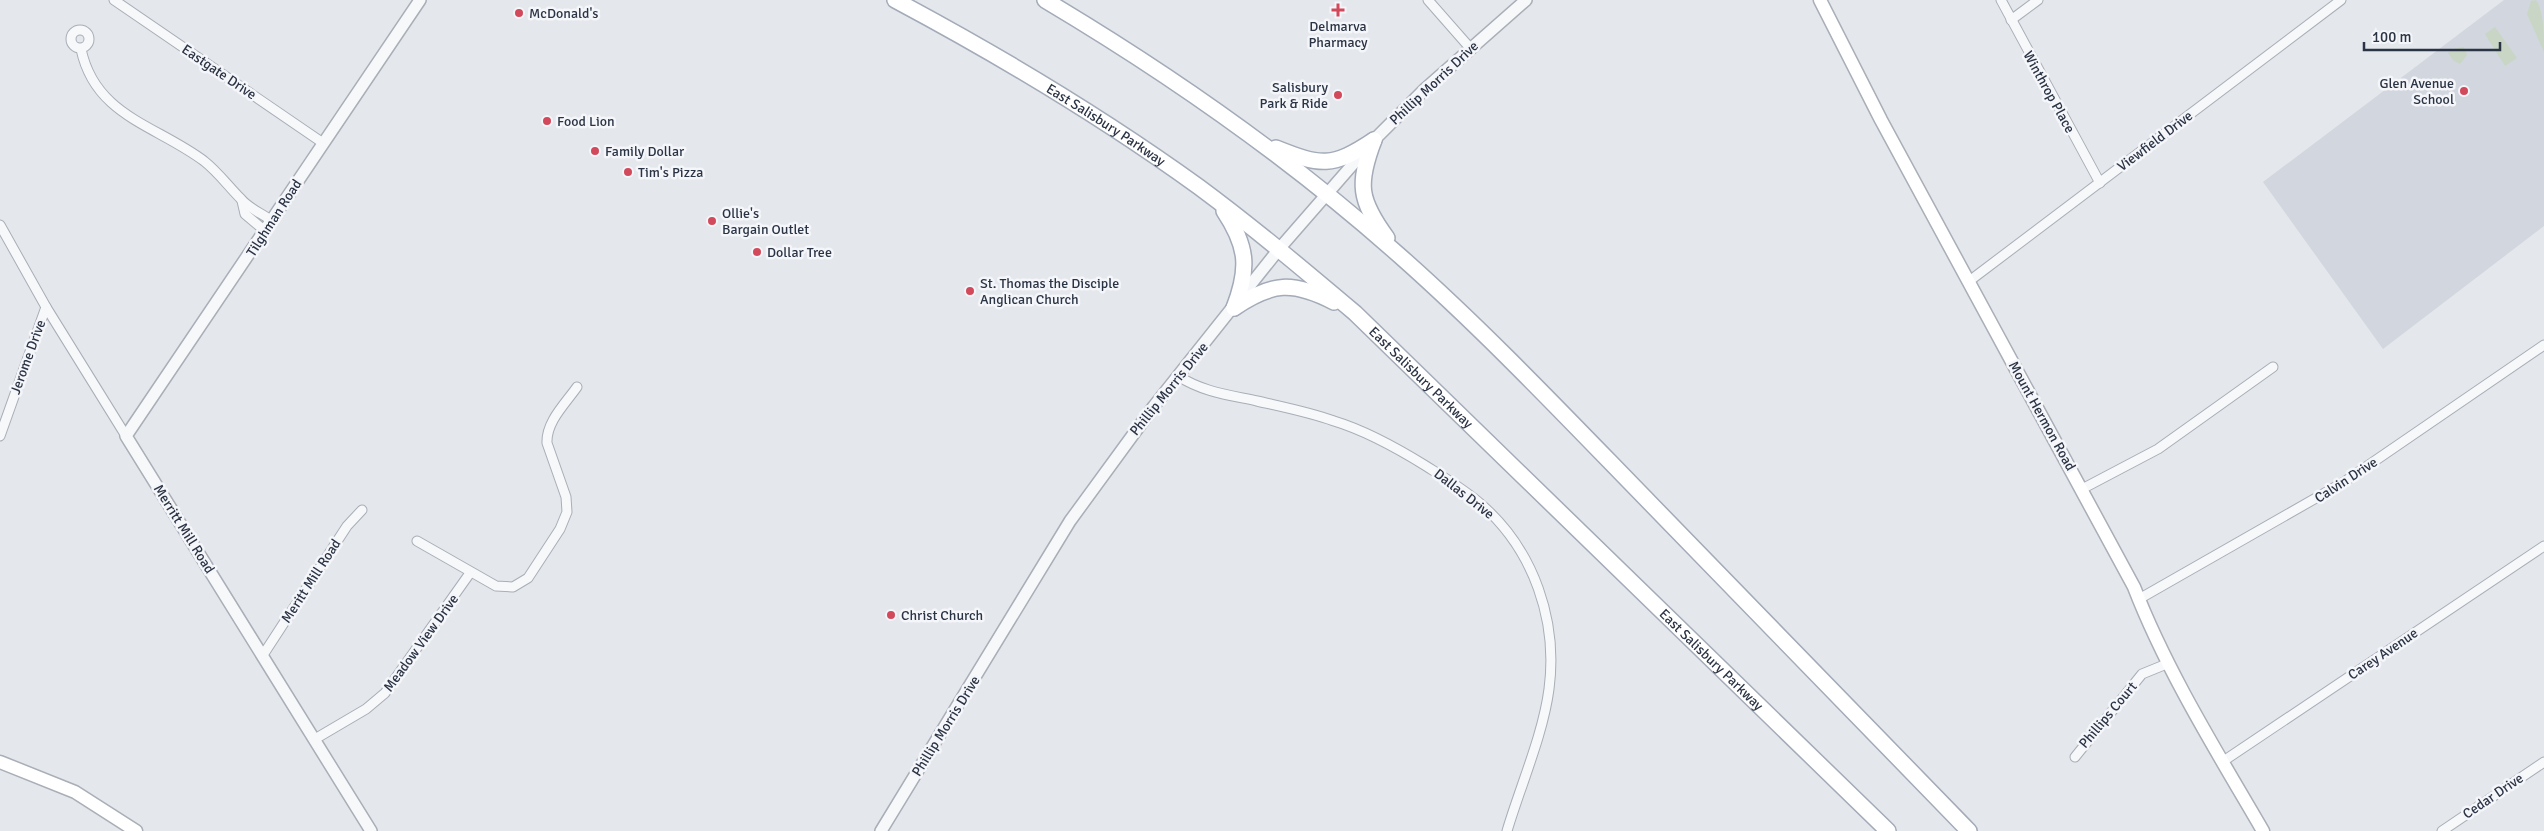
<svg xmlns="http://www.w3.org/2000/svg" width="2544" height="831" viewBox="0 0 2544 831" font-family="Signika,sans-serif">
<rect width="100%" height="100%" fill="#e4e7ec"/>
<path fill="#d2d6de" d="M2504,0H2544V226L2383,349L2263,182Z"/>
<g fill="#c9d6c5">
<path d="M2536,0C2544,12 2544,36 2544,52L2527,14L2531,1Z"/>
<path d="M2495,27L2517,58L2505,66L2485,34Z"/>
<path d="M2464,47L2467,55L2460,64L2453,60L2448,53L2453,49Z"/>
</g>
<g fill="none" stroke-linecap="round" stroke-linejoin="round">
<defs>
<g id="minor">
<path d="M114,0L323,143"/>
<path d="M1428,0L1471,49"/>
<path d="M2001,0L2100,183"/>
<path d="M2011,20L2038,0"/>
<circle cx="80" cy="39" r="9"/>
<path d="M81,49C95,116 156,125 204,161C218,172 228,186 241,199C248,208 263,214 272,221"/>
<path d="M242,201L245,214L265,231"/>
<path d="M0,225L46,307L126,436"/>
<path d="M1968,282L2341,0"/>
<path d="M1178,376C1203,392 1229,395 1257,401C1283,407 1309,412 1334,421C1367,431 1397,448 1426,466C1445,478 1465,490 1482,505C1534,551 1558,621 1549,689C1543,735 1520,787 1507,831"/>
<path d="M0,436L46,307"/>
<path d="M2082,489L2158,449L2273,367"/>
<path d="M417,541L496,586L513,587L528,578L560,529L567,512L566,497L547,443C546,422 565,404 577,387"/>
<path d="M2139,599L2344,482L2544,345"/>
<path d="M263,655L347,526L362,510"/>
<path d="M315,739L366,709L385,693L470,573"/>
<path d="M2075,757L2142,674L2169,663"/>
<path d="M2222,762L2544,546"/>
<path d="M2442,831L2544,762"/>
</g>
<g id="tertiary">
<path d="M371,831L126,436L420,0"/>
<path d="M881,831L1070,521L1154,406L1279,249L1374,140L1425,89L1526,0"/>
</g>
<g id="secondary">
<path d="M1820,0L1881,120L2134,587C2167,672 2217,752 2263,831"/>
<path d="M0,762L75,792L136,831"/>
</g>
<g id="primary">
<path id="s1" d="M895,0C1000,56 1102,117 1199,187C1253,227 1304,270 1355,313L1888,831"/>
<path d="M1045,0C1171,75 1291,159 1400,256C1488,334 1568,419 1650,503C1756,612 1862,722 1969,831"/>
<path d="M1374,140C1357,184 1359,200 1387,238"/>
<path d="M1276,148C1321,166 1332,168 1374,140"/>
<path d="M1224,211C1248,247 1249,269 1234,308"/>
<path d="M1234,308C1272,282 1293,281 1334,302"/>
</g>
</defs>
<use href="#minor" stroke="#a9aeb7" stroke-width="11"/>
<use href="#tertiary" stroke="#a9aeb7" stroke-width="14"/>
<use href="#secondary" stroke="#a9aeb7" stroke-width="15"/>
<use href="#primary" stroke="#a3abb8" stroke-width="18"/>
<use href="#minor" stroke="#f7f8fa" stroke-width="9"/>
<use href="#tertiary" stroke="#f7f8fa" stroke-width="11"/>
<use href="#secondary" stroke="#fff" stroke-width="12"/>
<use href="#primary" stroke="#fff" stroke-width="15"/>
</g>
<g fill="#d1495b" stroke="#f4f6f9" stroke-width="2">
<path d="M1335.5 2.5h5v5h5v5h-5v5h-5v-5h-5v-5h5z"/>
<circle cx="519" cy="13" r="5"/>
<circle cx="2464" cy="91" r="5"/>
<circle cx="1338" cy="95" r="5"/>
<circle cx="547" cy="121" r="5"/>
<circle cx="595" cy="151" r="5"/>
<circle cx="628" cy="172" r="5"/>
<circle cx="712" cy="221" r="5"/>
<circle cx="757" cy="252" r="5"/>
<circle cx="970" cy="291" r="5"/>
<circle cx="891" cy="615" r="5"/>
</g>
<g text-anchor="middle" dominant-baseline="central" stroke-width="5" stroke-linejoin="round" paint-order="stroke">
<g font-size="14" fill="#2b3445" stroke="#f4f6f9" text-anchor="start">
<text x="529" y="13">McDonald's</text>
<text x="1338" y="26" text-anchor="middle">Delmarva<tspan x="1338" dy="16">Pharmacy</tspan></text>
<text x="2454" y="83" text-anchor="end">Glen Avenue<tspan x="2454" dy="16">School</tspan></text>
<text x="1328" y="87" text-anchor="end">Salisbury<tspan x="1328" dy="16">Park &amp; Ride</tspan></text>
<text x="557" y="121">Food Lion</text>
<text x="605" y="151">Family Dollar</text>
<text x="638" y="172">Tim's Pizza</text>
<text x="722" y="213">Ollie's<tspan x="722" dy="16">Bargain Outlet</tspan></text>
<text x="767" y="252">Dollar Tree</text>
<text x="980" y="283">St. Thomas the Disciple<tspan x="980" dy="16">Anglican Church</tspan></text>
<text x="901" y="615">Christ Church</text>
</g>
<g font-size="14" fill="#2b3445" stroke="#f4f6f9">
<text transform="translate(219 72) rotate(34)">Eastgate Drive</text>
<text transform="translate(1434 83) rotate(-43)">Phillip Morris Drive</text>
<text transform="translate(2049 92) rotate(61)">Winthrop Place</text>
<text stroke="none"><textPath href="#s1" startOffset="245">East Salisbury Parkway</textPath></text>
<text transform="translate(2155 141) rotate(-37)">Viewfield Drive</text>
<text transform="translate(274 218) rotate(-57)">Tilghman Road</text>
<text transform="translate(28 357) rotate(-70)">Jerome Drive</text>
<text stroke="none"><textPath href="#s1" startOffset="650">East Salisbury Parkway</textPath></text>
<text transform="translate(1169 389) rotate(-51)">Phillip Morris Drive</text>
<text transform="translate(2042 416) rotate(61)">Mount Hermon Road</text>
<text transform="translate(2346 480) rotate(-33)">Calvin Drive</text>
<text transform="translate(1464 494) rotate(38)">Dallas Drive</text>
<text transform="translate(184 529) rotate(58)">Merritt Mill Road</text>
<text transform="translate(311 581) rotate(-57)">Meritt Mill Road</text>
<text transform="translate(421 643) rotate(-54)">Meadow View Drive</text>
<text transform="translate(2383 654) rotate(-34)">Carey Avenue</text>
<text stroke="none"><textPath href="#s1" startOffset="1055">East Salisbury Parkway</textPath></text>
<text transform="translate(2108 715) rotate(-50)">Phillips Court</text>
<text transform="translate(946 726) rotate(-58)">Phillip Morris Drive</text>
<text transform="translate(2493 796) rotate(-34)">Cedar Drive</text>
</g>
</g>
<path d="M2364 42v8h136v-8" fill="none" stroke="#2b3445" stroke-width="2.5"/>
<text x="2372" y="42" font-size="15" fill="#2b3445" stroke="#f4f6f9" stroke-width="4" paint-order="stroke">100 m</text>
</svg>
